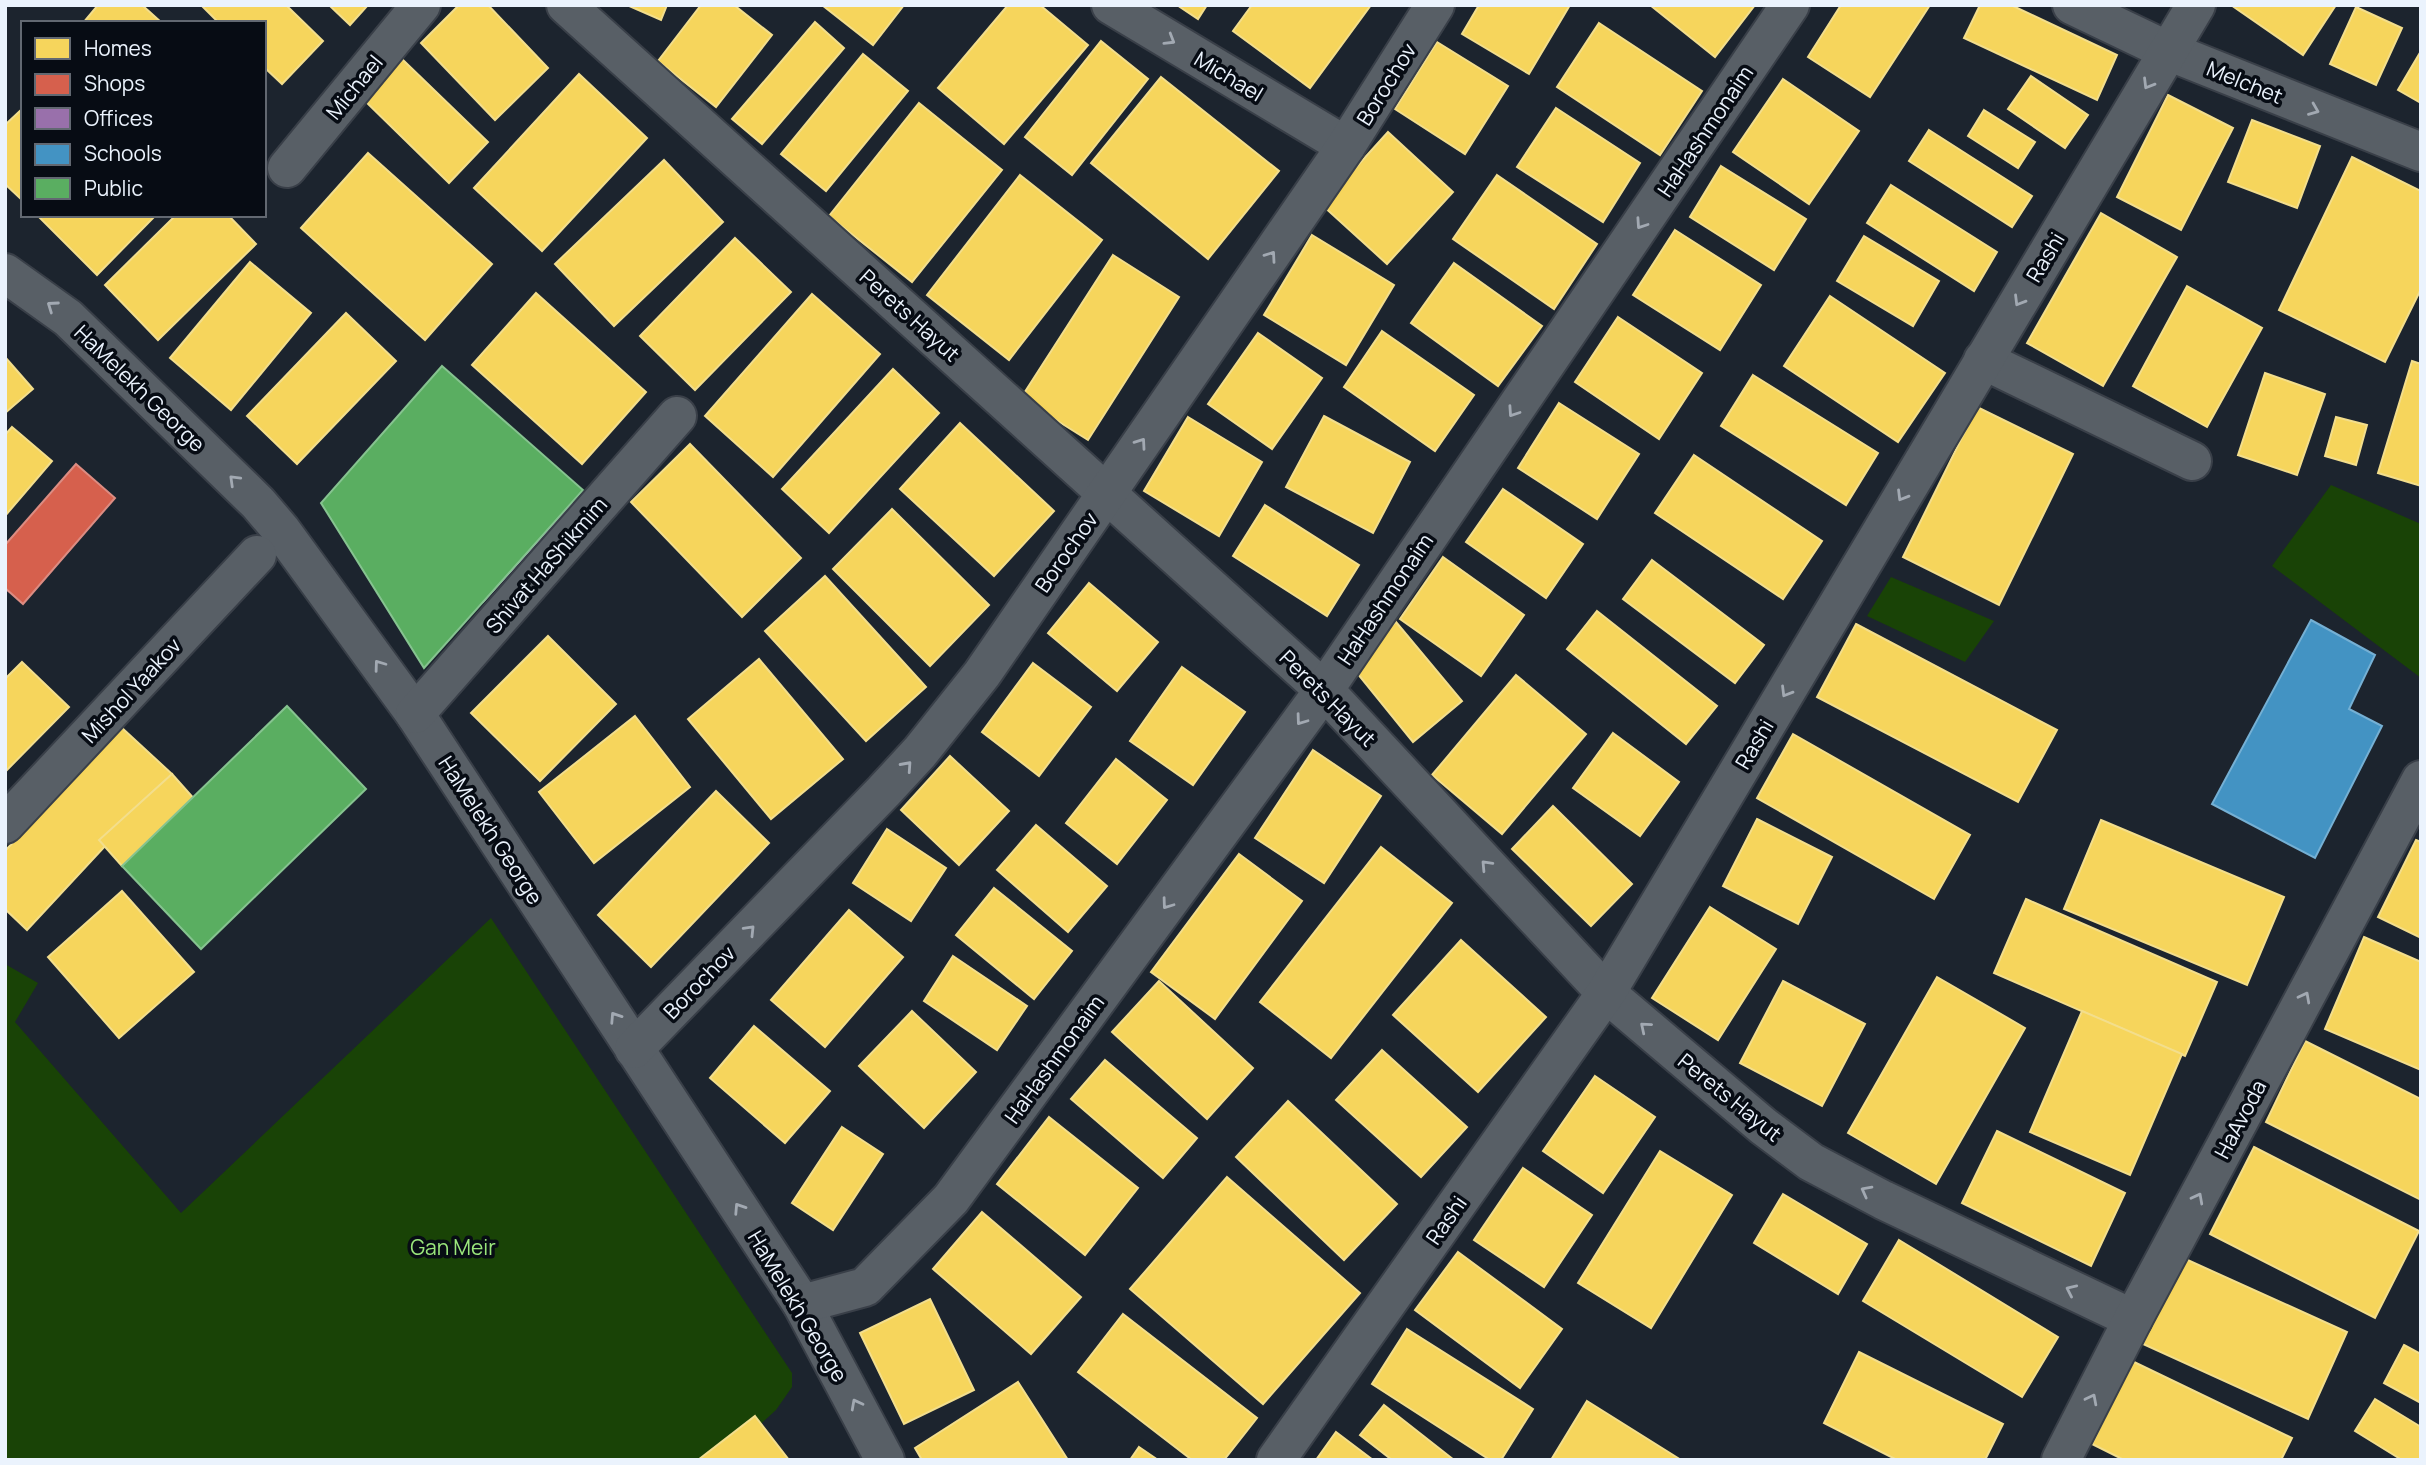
<svg xmlns="http://www.w3.org/2000/svg" width="2426" height="1465" viewBox="0 0 2426 1465" font-family="Manrope,sans-serif">
<rect width="100%" height="100%" fill="#1c242e"/>
<g fill="#194306">
<path d="M2331,485L2421,524V678L2272,566Z"/>
<path d="M1891,577L1994,621L1965,662L1867,616Z"/>
<path d="M491,918L792,1373V1387L776,1410L721,1460H5V964L38,983L15,1022L181,1213Z"/>
</g>
<g fill="#f6d55c" stroke="#f3de8c" stroke-width="2">
<path d="M98,5H142L162,23H83Z"/>
<path d="M201,5H286L323,41L282,84L264,67V23H219Z"/>
<path d="M329,5H368L350,25Z"/>
<path d="M459,5H488L548,68L495,120L421,43Z"/>
<path d="M627,5H667L661,20Z"/>
<path d="M701,5H734L772,35L716,107L658,61Z"/>
<path d="M822,5H904L873,45Z"/>
<path d="M1008,5H1040L1088,45L1004,144L938,88Z"/>
<path d="M1177,5H1207L1198,19Z"/>
<path d="M1252,5H1371L1310,88L1233,31Z"/>
<path d="M1479,5H1570L1529,74L1462,34Z"/>
<path d="M1650,5H1755L1715,57Z"/>
<path d="M1841,5H1930L1870,97L1808,57Z"/>
<path d="M1980,5H2011L2117,55L2097,100L1964,38Z"/>
<path d="M2231,5H2336L2303,55Z"/>
<path d="M2356,7L2402,28L2376,85L2330,64Z"/>
<path d="M815,22L844,48L762,144L732,119Z"/>
<path d="M1599,23L1702,91L1660,155L1557,87Z"/>
<path d="M1101,41L1148,79L1072,175L1025,137Z"/>
<path d="M1437,42L1508,86L1465,154L1395,109Z"/>
<path d="M2421,51V103L2398,90Z"/>
<path d="M863,54L908,91L826,191L781,154Z"/>
<path d="M402,59L488,142L449,183L363,99Z"/>
<path d="M579,74L647,138L542,251L474,188Z"/>
<path d="M2031,76L2088,115L2065,148L2008,109Z"/>
<path d="M1161,77L1279,171L1208,259L1091,163Z"/>
<path d="M1783,79L1859,131L1809,204L1733,152Z"/>
<path d="M2168,95L2233,128L2181,230L2117,197Z"/>
<path d="M919,103L1002,170L912,282L829,216Z"/>
<path d="M23,108V201L5,184V125Z"/>
<path d="M1556,108L1640,163L1603,222L1517,167Z"/>
<path d="M1984,110L2035,142L2018,168L1968,136Z"/>
<path d="M2252,120L2320,146L2297,208L2228,182Z"/>
<path d="M1929,130L2032,196L2012,227L1909,161Z"/>
<path d="M1388,132L1453,192L1387,264L1322,205Z"/>
<path d="M368,153L492,264L425,340L301,228Z"/>
<path d="M2352,157L2421,191V289L2385,362L2279,310Z"/>
<path d="M664,160L723,222L614,326L555,264Z"/>
<path d="M1721,166L1806,219L1774,270L1690,217Z"/>
<path d="M1020,175L1102,240L1009,360L927,295Z"/>
<path d="M1497,175L1597,244L1554,309L1453,239Z"/>
<path d="M1891,185L1997,252L1974,291L1867,223Z"/>
<path d="M2101,213L2177,257L2103,386L2027,343Z"/>
<path d="M37,215H156L97,275Z"/>
<path d="M176,215H228L256,244L158,340L105,285Z"/>
<path d="M1675,230L1761,285L1720,350L1633,295Z"/>
<path d="M1312,235L1394,285L1346,365L1264,315Z"/>
<path d="M1864,236L1939,281L1913,326L1837,281Z"/>
<path d="M735,238L791,292L695,390L640,336Z"/>
<path d="M1113,255L1179,297L1088,440L1021,398Z"/>
<path d="M250,262L311,313L231,410L170,358Z"/>
<path d="M1454,263L1542,326L1498,386L1411,323Z"/>
<path d="M2187,286L2262,328L2207,427L2133,386Z"/>
<path d="M536,293L646,392L582,464L472,365Z"/>
<path d="M812,294L880,354L773,477L705,416Z"/>
<path d="M1830,296L1945,373L1898,442L1784,366Z"/>
<path d="M346,313L396,361L297,464L247,416Z"/>
<path d="M1618,317L1702,373L1659,439L1575,382Z"/>
<path d="M1382,331L1474,395L1435,451L1344,387Z"/>
<path d="M1258,333L1322,378L1272,449L1208,404Z"/>
<path d="M5,357L33,389L5,413Z"/>
<path d="M2412,361L2421,364V486L2378,473Z"/>
<path d="M893,369L939,413L829,533L782,489Z"/>
<path d="M2265,373L2325,394L2297,475L2238,455Z"/>
<path d="M1753,375L1878,453L1846,505L1721,426Z"/>
<path d="M1559,403L1639,454L1597,519L1518,468Z"/>
<path d="M1977,407L2073,454L1999,605L1903,557Z"/>
<path d="M1324,416L1410,462L1373,533L1286,487Z"/>
<path d="M1188,417L1262,462L1219,536L1144,491Z"/>
<path d="M2336,417L2367,425L2356,465L2325,456Z"/>
<path d="M960,423L1054,511L994,576L900,489Z"/>
<path d="M12,427L52,461L5,516V435Z"/>
<path d="M690,444L801,558L742,617L631,502Z"/>
<path d="M1694,455L1822,541L1783,599L1655,513Z"/>
<path d="M1503,489L1583,544L1546,598L1466,542Z"/>
<path d="M1265,505L1359,565L1327,616L1233,556Z"/>
<path d="M892,509L989,605L930,666L833,569Z"/>
<path d="M1443,557L1524,615L1481,676L1400,619Z"/>
<path d="M1652,560L1764,645L1735,683L1623,599Z"/>
<path d="M825,576L926,687L866,741L765,631Z"/>
<path d="M1089,583L1158,642L1117,691L1048,633Z"/>
<path d="M1597,611L1717,706L1686,744L1567,649Z"/>
<path d="M1396,622L1462,701L1413,742L1348,662Z"/>
<path d="M1856,624L2057,730L2018,802L1817,697Z"/>
<path d="M548,636L616,704L540,781L471,713Z"/>
<path d="M759,659L843,759L771,819L688,719Z"/>
<path d="M22,662L69,707L5,772V679Z"/>
<path d="M1033,663L1091,707L1039,776L982,732Z"/>
<path d="M1182,667L1245,712L1193,785L1130,741Z"/>
<path d="M1516,675L1586,734L1502,834L1432,775Z"/>
<path d="M635,716L690,787L594,863L539,792Z"/>
<path d="M121,727L172,774L27,930L5,909V851Z"/>
<path d="M1613,733L1679,782L1640,836L1573,788Z"/>
<path d="M1793,734L1970,835L1934,899L1757,798Z"/>
<path d="M1313,750L1381,796L1324,883L1255,838Z"/>
<path d="M950,756L1009,811L959,865L901,810Z"/>
<path d="M1116,759L1167,800L1117,864L1066,823Z"/>
<path d="M172,774L196,801L122,866L99,840Z"/>
<path d="M716,791L769,843L651,967L598,915Z"/>
<path d="M1553,806L1632,884L1591,926L1512,849Z"/>
<path d="M1757,819L1832,857L1798,924L1723,886Z"/>
<path d="M2101,820L2284,897L2247,985L2064,909Z"/>
<path d="M1036,825L1107,886L1068,932L997,870Z"/>
<path d="M887,829L946,868L911,921L853,883Z"/>
<path d="M2416,840L2421,842V938L2378,917Z"/>
<path d="M1381,847L1452,903L1331,1058L1260,1002Z"/>
<path d="M1239,854L1302,901L1215,1019L1151,972Z"/>
<path d="M994,888L1072,951L1034,999L956,935Z"/>
<path d="M122,891L194,972L119,1038L48,957Z"/>
<path d="M2026,899L2217,982L2185,1056L1994,973Z"/>
<path d="M1710,907L1776,949L1718,1040L1652,998Z"/>
<path d="M849,910L903,957L825,1047L771,1000Z"/>
<path d="M2364,937L2421,962V1070L2325,1029Z"/>
<path d="M1461,940L1546,1017L1478,1092L1393,1015Z"/>
<path d="M953,956L1027,1006L997,1050L924,1001Z"/>
<path d="M1937,977L2025,1028L1936,1184L1848,1133Z"/>
<path d="M1159,981L1253,1068L1207,1119L1112,1032Z"/>
<path d="M1783,981L1865,1024L1822,1106L1740,1063Z"/>
<path d="M912,1011L976,1072L924,1128L859,1066Z"/>
<path d="M2082,1011L2182,1054L2130,1175L2030,1132Z"/>
<path d="M754,1026L830,1091L785,1143L710,1078Z"/>
<path d="M2305,1041L2421,1099V1200L2266,1122Z"/>
<path d="M1382,1050L1467,1127L1421,1177L1336,1100Z"/>
<path d="M1105,1060L1197,1138L1163,1178L1071,1099Z"/>
<path d="M1595,1076L1655,1117L1603,1193L1543,1151Z"/>
<path d="M1288,1101L1397,1204L1344,1260L1236,1157Z"/>
<path d="M1049,1117L1138,1188L1085,1255L997,1184Z"/>
<path d="M842,1127L883,1154L833,1230L792,1203Z"/>
<path d="M1997,1131L2125,1193L2091,1266L1962,1203Z"/>
<path d="M2254,1147L2419,1231L2375,1318L2210,1234Z"/>
<path d="M1660,1151L1732,1195L1651,1328L1578,1283Z"/>
<path d="M1523,1168L1592,1215L1544,1287L1474,1240Z"/>
<path d="M1227,1177L1360,1293L1263,1404L1130,1289Z"/>
<path d="M1783,1194L1867,1244L1838,1294L1754,1243Z"/>
<path d="M982,1212L1081,1297L1031,1354L933,1269Z"/>
<path d="M1899,1240L2058,1337L2022,1397L1863,1301Z"/>
<path d="M1458,1252L1562,1329L1520,1388L1415,1310Z"/>
<path d="M2181,1257L2347,1332L2308,1419L2143,1344Z"/>
<path d="M930,1299L974,1390L904,1424L860,1333Z"/>
<path d="M1123,1314L1257,1418L1224,1460H1192L1078,1372Z"/>
<path d="M1407,1329L1533,1409L1501,1460H1490L1372,1384Z"/>
<path d="M2404,1345L2421,1354V1403L2384,1383Z"/>
<path d="M1859,1352L2003,1424L1985,1460H1897L1824,1423Z"/>
<path d="M2132,1361L2292,1438L2281,1460H2124L2092,1444Z"/>
<path d="M1018,1382L1068,1460H922L915,1448Z"/>
<path d="M2375,1399L2421,1427V1460H2402L2355,1431Z"/>
<path d="M1587,1401L1681,1460H1551Z"/>
<path d="M1384,1405L1454,1460H1392L1360,1435Z"/>
<path d="M755,1416L789,1460H698Z"/>
<path d="M1336,1432L1373,1460H1316Z"/>
<path d="M1139,1447L1158,1460H1130Z"/>
</g>
<path fill="#d6604d" stroke="#dc8c82" stroke-width="2" d="M76,464L115,498L23,604L5,588V545Z"/>
<path fill="#9970ab" stroke="#b297c4" stroke-width="2" d="M510,441L518,443L571,489L572,503L483,602L475,605L467,603L417,556L413,549L415,541L501,443Z"/>
<path fill="#4393c3" stroke="#75b0d4" stroke-width="2" d="M2311,620L2375,655L2349,709L2382,726L2315,858L2212,804Z"/>
<g fill="#5aae61" stroke="#86c390" stroke-width="2">
<path d="M442,366L583,490L424,668L321,503Z"/>
<path d="M287,706L366,789L201,949L122,866Z"/>
</g>
<g fill="none" stroke-linecap="round" stroke-linejoin="round">
<defs>
<g id="minor">
<path d="M566,5L1324,690L1606,993L1763,1126L1811,1162L1883,1200L2133,1319"/>
<path d="M1111,5L1346,146"/>
<path d="M2072,5L2168,51L2421,152"/>
<path d="M287,168L421,5"/>
<path d="M5,273L68,318L258,503L281,530L415,714L802,1304L885,1460"/>
<path d="M1983,360L2192,461"/>
<path d="M415,714L677,416"/>
<path d="M5,824L257,555"/>
<path d="M634,1049L884,791L920,752L982,674L1346,146L1435,5"/>
<path d="M802,1304L865,1287L951,1199L1324,690L1790,5"/>
<path d="M1276,1460L1606,993L2196,5"/>
<path d="M2061,1460L2133,1319L2421,780"/>
</g>
</defs>
<use href="#minor" stroke="#393f48" stroke-width="42"/>
<use href="#minor" stroke="#585f66" stroke-width="38"/>
</g>
<defs><path id="oneway-chevron" d="M-2-3.5L2.5 0L-2 3.5" fill="none" stroke-width="1.6" stroke-linecap="round" stroke-linejoin="round" transform="scale(1.75)"/></defs>
<g stroke="#a2a9b2">
<use href="#oneway-chevron" transform="translate(1170 40) rotate(31)"/>
<use href="#oneway-chevron" transform="translate(2148 84) rotate(121)"/>
<use href="#oneway-chevron" transform="translate(2314 110) rotate(22)"/>
<use href="#oneway-chevron" transform="translate(1641 224) rotate(124)"/>
<use href="#oneway-chevron" transform="translate(1271 256) rotate(-55)"/>
<use href="#oneway-chevron" transform="translate(2019 301) rotate(121)"/>
<use href="#oneway-chevron" transform="translate(52 306) rotate(-145)"/>
<use href="#oneway-chevron" transform="translate(1513 412) rotate(124)"/>
<use href="#oneway-chevron" transform="translate(1141 443) rotate(-55)"/>
<use href="#oneway-chevron" transform="translate(234 480) rotate(-136)"/>
<use href="#oneway-chevron" transform="translate(1902 496) rotate(121)"/>
<use href="#oneway-chevron" transform="translate(379 665) rotate(-126)"/>
<use href="#oneway-chevron" transform="translate(1786 692) rotate(121)"/>
<use href="#oneway-chevron" transform="translate(1301 720) rotate(126)"/>
<use href="#oneway-chevron" transform="translate(907 766) rotate(-48)"/>
<use href="#oneway-chevron" transform="translate(1486 865) rotate(-133)"/>
<use href="#oneway-chevron" transform="translate(1167 904) rotate(126)"/>
<use href="#oneway-chevron" transform="translate(750 930) rotate(-46)"/>
<use href="#oneway-chevron" transform="translate(2305 997) rotate(-62)"/>
<use href="#oneway-chevron" transform="translate(615 1017) rotate(-123)"/>
<use href="#oneway-chevron" transform="translate(1645 1027) rotate(-140)"/>
<use href="#oneway-chevron" transform="translate(1866 1191) rotate(-152)"/>
<use href="#oneway-chevron" transform="translate(2198 1198) rotate(-62)"/>
<use href="#oneway-chevron" transform="translate(739 1208) rotate(-123)"/>
<use href="#oneway-chevron" transform="translate(2071 1290) rotate(-155)"/>
<use href="#oneway-chevron" transform="translate(2092 1399) rotate(-63)"/>
<use href="#oneway-chevron" transform="translate(856 1404) rotate(-118)"/>
</g>
<g text-anchor="middle" dominant-baseline="central" stroke-width="7" stroke-linejoin="round" paint-order="stroke">
<g font-size="21" fill="#ebf3fd" stroke="#070c14">
<text transform="translate(1229 76) rotate(31)">Michael</text>
<text transform="translate(2245 82) rotate(22)">Melchet</text>
<text transform="translate(1386 84) rotate(-58)">Borochov</text>
<text transform="translate(354 87) rotate(-51)">Michael</text>
<text transform="translate(1705 131) rotate(-56)">HaHashmonaim</text>
<text transform="translate(2045 257) rotate(-59)">Rashi</text>
<text transform="translate(910 315) rotate(42)">Perets Hayut</text>
<text transform="translate(140 388) rotate(44)">HaMelekh George</text>
<text transform="translate(1066 552) rotate(-55)">Borochov</text>
<text transform="translate(546 565) rotate(-49)">Shivat HaShikmim</text>
<text transform="translate(1385 599) rotate(-56)">HaHashmonaim</text>
<text transform="translate(131 690) rotate(-47)">Mishol Yaakov</text>
<text transform="translate(1328 698) rotate(45)">Perets Hayut</text>
<text transform="translate(1754 744) rotate(-59)">Rashi</text>
<text transform="translate(491 830) rotate(57)">HaMelekh George</text>
<text transform="translate(699 982) rotate(-46)">Borochov</text>
<text transform="translate(1054 1059) rotate(-54)">HaHashmonaim</text>
<text transform="translate(1730 1097) rotate(39)">Perets Hayut</text>
<text transform="translate(2240 1119) rotate(-62)">HaAvoda</text>
<text transform="translate(1446 1220) rotate(-55)">Rashi</text>
<text transform="translate(798 1306) rotate(59)">HaMelekh George</text>
</g>
<g font-size="21" fill="#9ae67b" stroke="#070c14">
<text x="453" y="1247">Gan Meir</text>
</g>
</g>
<rect width="2426" height="1465" fill="none" stroke="#ebf3fd" stroke-width="14"/>
<rect x="21" y="21" width="245" height="196" fill="#070c14" stroke="#626871" stroke-width="2"/>
<rect x="35" y="38" width="35" height="21" fill="#f6d55c" stroke="#626871" stroke-width="2"/>
<text x="84" y="56" font-size="21" fill="#ebf3fd">Homes</text>
<rect x="35" y="74" width="35" height="21" fill="#d6604d" stroke="#626871" stroke-width="2"/>
<text x="84" y="91" font-size="21" fill="#ebf3fd">Shops</text>
<rect x="35" y="108" width="35" height="21" fill="#9970ab" stroke="#626871" stroke-width="2"/>
<text x="84" y="126" font-size="21" fill="#ebf3fd">Offices</text>
<rect x="35" y="144" width="35" height="21" fill="#4393c3" stroke="#626871" stroke-width="2"/>
<text x="84" y="161" font-size="21" fill="#ebf3fd">Schools</text>
<rect x="35" y="178" width="35" height="21" fill="#5aae61" stroke="#626871" stroke-width="2"/>
<text x="84" y="196" font-size="21" fill="#ebf3fd">Public</text>
</svg>
